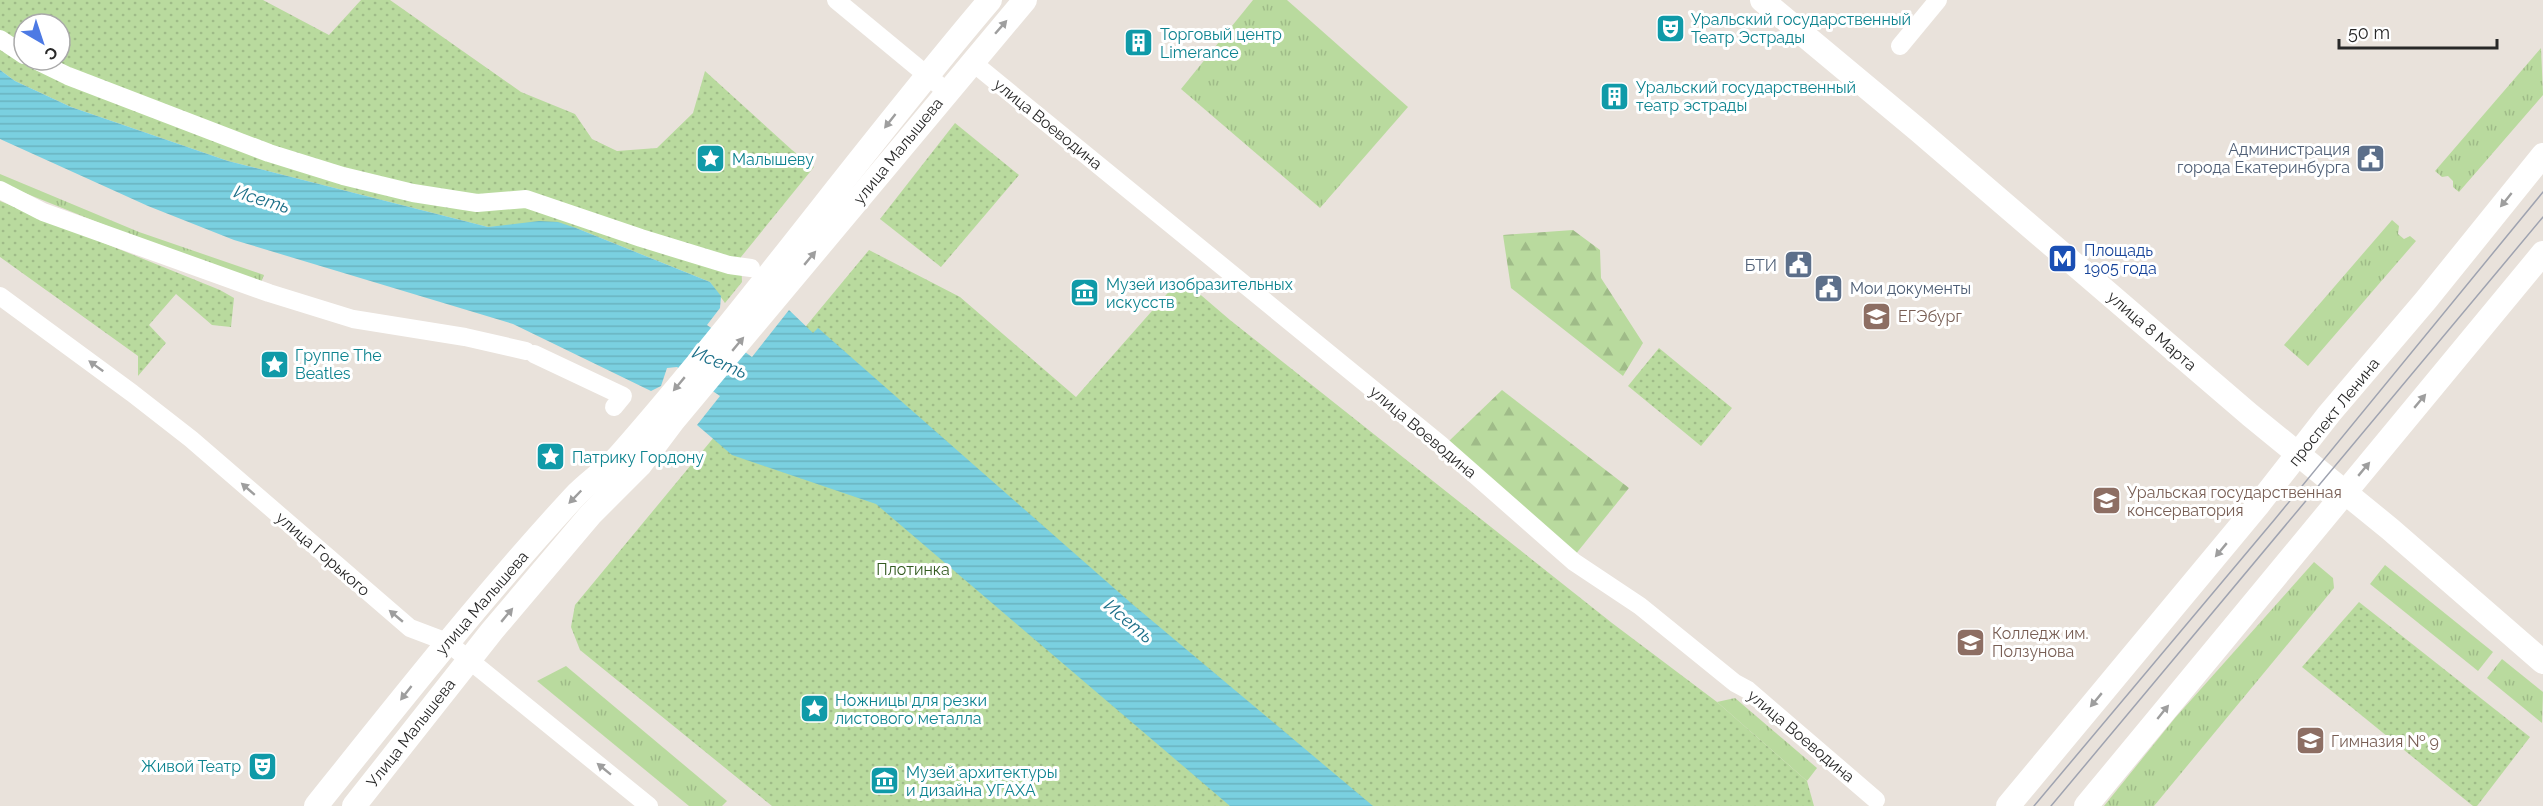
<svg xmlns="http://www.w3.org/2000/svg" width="2543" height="806" viewBox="0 0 2543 806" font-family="Raleway,sans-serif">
<defs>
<pattern id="grass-tufts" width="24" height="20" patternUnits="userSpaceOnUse" patternTransform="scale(1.5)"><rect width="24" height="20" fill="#b9da9e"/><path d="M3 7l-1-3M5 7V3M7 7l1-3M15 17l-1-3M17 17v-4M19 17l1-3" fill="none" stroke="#9fbb88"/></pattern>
<pattern id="forest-firs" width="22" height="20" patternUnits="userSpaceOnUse" patternTransform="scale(1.5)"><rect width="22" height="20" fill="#b9da9e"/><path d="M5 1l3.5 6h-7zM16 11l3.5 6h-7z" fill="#9fbb88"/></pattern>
<pattern id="park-dots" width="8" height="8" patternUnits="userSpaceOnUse" patternTransform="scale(1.5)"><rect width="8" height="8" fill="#b9da9e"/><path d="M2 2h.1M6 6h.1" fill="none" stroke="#9fbb88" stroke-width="1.8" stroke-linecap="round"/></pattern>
<pattern id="water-rules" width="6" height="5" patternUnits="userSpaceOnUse" patternTransform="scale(1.5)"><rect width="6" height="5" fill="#7ad0e0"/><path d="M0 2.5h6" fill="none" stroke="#6ab3c0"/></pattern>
</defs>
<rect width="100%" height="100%" fill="#e9e2db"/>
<g fill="url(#grass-tufts)">
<path d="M1253,0H1287L1408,107L1320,208L1181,89Z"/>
<path d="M2541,48L2543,95L2459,192L2453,187V181L2448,176L2442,177L2435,171Z"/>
<path d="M0,174L139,232L264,275L259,287L0,183Z"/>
<path d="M2392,220L2399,226L2398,234L2404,239L2410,236L2416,241L2308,366L2284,345Z"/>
<path d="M2314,562L2333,578L2334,588L2154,806H2104L2175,718Z"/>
<path d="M2385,565L2493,652L2478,671L2370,584Z"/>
<path d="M2502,659L2543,692L2542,723L2487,678Z"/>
<path d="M566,666L727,801L722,806H689L537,681Z"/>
<path d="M1735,698L1817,768L1807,781L1717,702Z"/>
</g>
<g fill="url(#forest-firs)">
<path d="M1573,230L1600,250L1601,278L1643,343L1623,376L1511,288L1503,235Z"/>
<path d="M1502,390L1629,488L1575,555L1449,441Z"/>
</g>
<g fill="url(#park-dots)" fill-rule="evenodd">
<path d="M0,0H263L329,35L361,0H390L521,92L575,114L592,139L617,151L657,148L693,113L705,71L792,150L814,167L741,257L742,282L725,303L710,282L576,228L510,226L488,227L228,161L71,107L15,81L0,70ZM24,24H60V60H24Z"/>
<path d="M955,123L1019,175L941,267L880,219Z"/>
<path d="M0,201L220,290L234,298L231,327L212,325L176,294L149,325L166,343L138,376V356L0,257Z"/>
<path d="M869,250L960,297L1076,397L1181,278L1230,320L1612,623L1717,702L1807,781L1814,806H772L580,650L571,627L575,605Z"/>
<path d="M1659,348L1732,408L1701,446L1628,386Z"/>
<path d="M2359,602L2530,737L2477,806H2473L2302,667Z"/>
</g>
<path fill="url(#water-rules)" d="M0,70L15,81L71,107L228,161L488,227L539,221L558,222L576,228L710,282L721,296L720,308L707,325L752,357L789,310L813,333L818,328L1131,603L1373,806H1230L876,504L732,455L697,425L720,396L677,367L667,368L661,386L651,391L513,324L234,240L148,206L0,139Z"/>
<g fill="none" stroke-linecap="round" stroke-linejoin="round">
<g stroke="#fff" stroke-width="18">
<path d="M836,0L946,91"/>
<path d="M0,39L24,55"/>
<path d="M1900,46L1938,0"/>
<path d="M35,60L68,76L269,153L343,176L413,193L477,203L526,199L641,238L729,265L751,268"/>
<path d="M971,61L1441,445L1574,562L1640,606L1735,683L1748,690L1876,800"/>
<path d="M0,190L43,212L269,293L353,319L465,337L526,351"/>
<path d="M0,296L132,393L191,439L410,628L447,642L649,806"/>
<path d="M534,354L623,396L614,407"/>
</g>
<g stroke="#fff" stroke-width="24">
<path d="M1762,0L1918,130L2250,415L2390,529L2543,662"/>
<path d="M316,806C400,701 483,596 573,498C588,482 606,471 620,455C749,308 863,149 990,0"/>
<path d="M354,806L492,631L591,514L640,465L673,421L1025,0"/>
<path d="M2008,806L2258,505L2329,414L2426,300L2543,155"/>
<path d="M2086,806L2543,253"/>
</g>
<g stroke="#9fa3b0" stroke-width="1.5">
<path d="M2034,806L2275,519L2543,192"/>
<path d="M2051,806L2543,217"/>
</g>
</g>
<defs><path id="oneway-solid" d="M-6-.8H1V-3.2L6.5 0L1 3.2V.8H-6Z" transform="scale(1.5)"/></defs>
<g fill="#9e9e9e">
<use href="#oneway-solid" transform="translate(1001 27) rotate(-49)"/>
<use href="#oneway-solid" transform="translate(890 121) rotate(128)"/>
<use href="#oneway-solid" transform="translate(2506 200) rotate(129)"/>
<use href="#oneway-solid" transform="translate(810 258) rotate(-50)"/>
<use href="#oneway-solid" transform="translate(738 344) rotate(-50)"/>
<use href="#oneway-solid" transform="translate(96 366) rotate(-144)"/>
<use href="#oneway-solid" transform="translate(679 384) rotate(130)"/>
<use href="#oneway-solid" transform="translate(2420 401) rotate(-50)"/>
<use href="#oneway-solid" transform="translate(2364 469) rotate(-50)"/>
<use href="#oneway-solid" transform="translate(248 489) rotate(-139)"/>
<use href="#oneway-solid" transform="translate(575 497) rotate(134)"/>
<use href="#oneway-solid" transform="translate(2221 550) rotate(130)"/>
<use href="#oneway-solid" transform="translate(507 615) rotate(-50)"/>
<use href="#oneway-solid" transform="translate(396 616) rotate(-140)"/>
<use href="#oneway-solid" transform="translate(406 693) rotate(128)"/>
<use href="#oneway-solid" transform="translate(2096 700) rotate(130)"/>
<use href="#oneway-solid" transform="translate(2163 712) rotate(-51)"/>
<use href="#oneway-solid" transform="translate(604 769) rotate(-141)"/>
</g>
<defs>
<symbol id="theatre-square" viewBox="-11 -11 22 22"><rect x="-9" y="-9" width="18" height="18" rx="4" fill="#0f9aa8" stroke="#fff"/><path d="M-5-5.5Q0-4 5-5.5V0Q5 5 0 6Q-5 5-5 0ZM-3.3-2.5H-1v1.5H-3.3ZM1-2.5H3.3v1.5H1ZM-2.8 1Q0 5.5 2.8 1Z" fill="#fff"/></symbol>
<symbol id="building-square" viewBox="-11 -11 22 22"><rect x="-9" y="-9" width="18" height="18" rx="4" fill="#0f9aa8" stroke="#fff"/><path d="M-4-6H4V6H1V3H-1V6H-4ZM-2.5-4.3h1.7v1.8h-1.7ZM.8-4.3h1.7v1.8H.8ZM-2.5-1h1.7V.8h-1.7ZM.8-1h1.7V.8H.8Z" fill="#fff"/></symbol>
<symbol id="civic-square" viewBox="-11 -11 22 22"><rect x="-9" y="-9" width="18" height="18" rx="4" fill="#5c6f8a" stroke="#fff"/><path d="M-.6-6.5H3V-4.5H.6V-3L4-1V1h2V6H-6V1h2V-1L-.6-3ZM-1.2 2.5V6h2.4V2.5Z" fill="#fff"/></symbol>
<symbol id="sight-square" viewBox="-11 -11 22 22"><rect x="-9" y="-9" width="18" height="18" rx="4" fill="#0f9aa8" stroke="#fff"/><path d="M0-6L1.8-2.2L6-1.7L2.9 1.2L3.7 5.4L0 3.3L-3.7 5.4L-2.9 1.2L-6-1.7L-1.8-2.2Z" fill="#fff"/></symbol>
<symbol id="metro-square" viewBox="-11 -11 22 22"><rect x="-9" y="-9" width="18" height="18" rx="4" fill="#1a4fb4" stroke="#fff"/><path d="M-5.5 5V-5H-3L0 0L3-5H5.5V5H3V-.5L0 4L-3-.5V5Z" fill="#fff"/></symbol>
<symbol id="museum-square" viewBox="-11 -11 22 22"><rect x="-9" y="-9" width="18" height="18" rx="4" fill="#0f9aa8" stroke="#fff"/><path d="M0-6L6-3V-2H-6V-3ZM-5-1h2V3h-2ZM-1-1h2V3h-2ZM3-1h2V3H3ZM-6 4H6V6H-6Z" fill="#fff"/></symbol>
<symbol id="school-square" viewBox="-11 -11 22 22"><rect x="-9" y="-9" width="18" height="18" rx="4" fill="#8d6e63" stroke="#fff"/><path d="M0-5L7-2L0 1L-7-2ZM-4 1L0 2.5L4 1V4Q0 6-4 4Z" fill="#fff"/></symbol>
<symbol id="university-square" viewBox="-11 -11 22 22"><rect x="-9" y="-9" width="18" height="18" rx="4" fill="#8d6e63" stroke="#fff"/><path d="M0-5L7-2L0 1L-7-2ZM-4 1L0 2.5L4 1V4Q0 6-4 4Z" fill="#fff"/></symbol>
</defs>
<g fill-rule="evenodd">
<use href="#theatre-square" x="1654" y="12" width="33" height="33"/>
<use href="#building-square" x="1122" y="26" width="33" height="33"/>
<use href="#building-square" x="1598" y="80" width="33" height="33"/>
<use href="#civic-square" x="2354" y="142" width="33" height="33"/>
<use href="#sight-square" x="694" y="142" width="33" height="33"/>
<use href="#metro-square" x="2046" y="242" width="33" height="33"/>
<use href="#civic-square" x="1782" y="248" width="33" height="33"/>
<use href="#civic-square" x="1812" y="272" width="33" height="33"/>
<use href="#museum-square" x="1068" y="276" width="33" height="33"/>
<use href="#school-square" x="1860" y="300" width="33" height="33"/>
<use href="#sight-square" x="258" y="348" width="33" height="33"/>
<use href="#sight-square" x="534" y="440" width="33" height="33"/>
<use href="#university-square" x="2090" y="484" width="33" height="33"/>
<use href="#university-square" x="1954" y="626" width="33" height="33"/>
<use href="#sight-square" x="798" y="692" width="33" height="33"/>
<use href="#school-square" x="2294" y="724" width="33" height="33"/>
<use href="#theatre-square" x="246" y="750" width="33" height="33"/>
<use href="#museum-square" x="868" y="764" width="33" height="33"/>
</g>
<g text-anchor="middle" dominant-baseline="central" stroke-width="6" stroke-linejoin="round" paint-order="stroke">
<g font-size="16" fill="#0d838f" stroke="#fff" text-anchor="start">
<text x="1691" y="19">Уральский государственный<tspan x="1691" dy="18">Театр Эстрады</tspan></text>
<text x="1160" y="34">Торговый центр<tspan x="1160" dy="18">Limerance</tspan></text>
<text x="1636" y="87">Уральский государственный<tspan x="1636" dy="18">театр эстрады</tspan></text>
<text x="732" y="159">Малышеву</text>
<text x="1106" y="284">Музей изобразительных<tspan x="1106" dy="18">искусств</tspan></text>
<text x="295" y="355">Группе The<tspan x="295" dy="18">Beatles</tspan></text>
<text x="572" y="457">Патрику Гордону</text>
<text x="835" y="700">Ножницы для резки<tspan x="835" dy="18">листового металла</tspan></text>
<text x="241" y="766" text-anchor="end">Живой Театр</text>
<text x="906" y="772">Музей архитектуры<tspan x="906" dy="18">и дизайна УГАХА</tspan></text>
</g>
<g font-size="16" fill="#282828" stroke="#fff">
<text transform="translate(1048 124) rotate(39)">улица Воеводина</text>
<text transform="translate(898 151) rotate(-51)">улица Малышева</text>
<text transform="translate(2152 331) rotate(41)">улица 8 Марта</text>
<text transform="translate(2334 412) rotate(-51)">проспект Ленина</text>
<text transform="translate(1423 432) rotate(40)">улица Воеводина</text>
<text transform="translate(323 554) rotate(41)">улица Горького</text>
<text transform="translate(482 603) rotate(-49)">улица Малышева</text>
<text transform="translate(411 733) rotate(-52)">Улица Малышева</text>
<text transform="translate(1801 736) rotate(40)">улица Воеводина</text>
</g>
<g font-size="16" fill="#4e5e75" stroke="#fff" text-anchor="end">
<text x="2350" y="149">Администрация<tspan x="2350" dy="18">города Екатеринбурга</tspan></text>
<text x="1777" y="265">БТИ</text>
<text x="1850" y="288" text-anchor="start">Мои документы</text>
</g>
<g font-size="16" fill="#164399" stroke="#fff" text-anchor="start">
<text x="2084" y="250">Площадь<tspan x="2084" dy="18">1905 года</tspan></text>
</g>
<g font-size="16" fill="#785e54" stroke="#fff" text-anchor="start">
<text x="1898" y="316">ЕГЭбург</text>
<text x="2127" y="492">Уральская государственная<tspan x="2127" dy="18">консерватория</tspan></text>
<text x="1992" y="633">Колледж им.<tspan x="1992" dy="18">Ползунова</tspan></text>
<text x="2331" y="741">Гимназия № 9</text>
</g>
<g font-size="16" fill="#345c21" stroke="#fff">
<text x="913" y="569">Плотинка</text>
</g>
<g font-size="18" font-style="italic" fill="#1c6f88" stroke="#fff">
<text transform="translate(262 199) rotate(17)">Исеть</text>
<text transform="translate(720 362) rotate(23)">Исеть</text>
<text transform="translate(1129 621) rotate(40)">Исеть</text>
</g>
</g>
<g transform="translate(42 42) rotate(141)"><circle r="28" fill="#ffffff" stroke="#a9a9a9" stroke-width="1.5"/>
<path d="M0-4.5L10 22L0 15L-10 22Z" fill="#4d7ae4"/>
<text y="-9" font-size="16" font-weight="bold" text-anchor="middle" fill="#282828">С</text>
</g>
<path d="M2339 39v9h158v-9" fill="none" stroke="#282828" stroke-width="3"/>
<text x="2348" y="39" font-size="18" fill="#282828" stroke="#ffffff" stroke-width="4.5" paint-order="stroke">50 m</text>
</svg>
